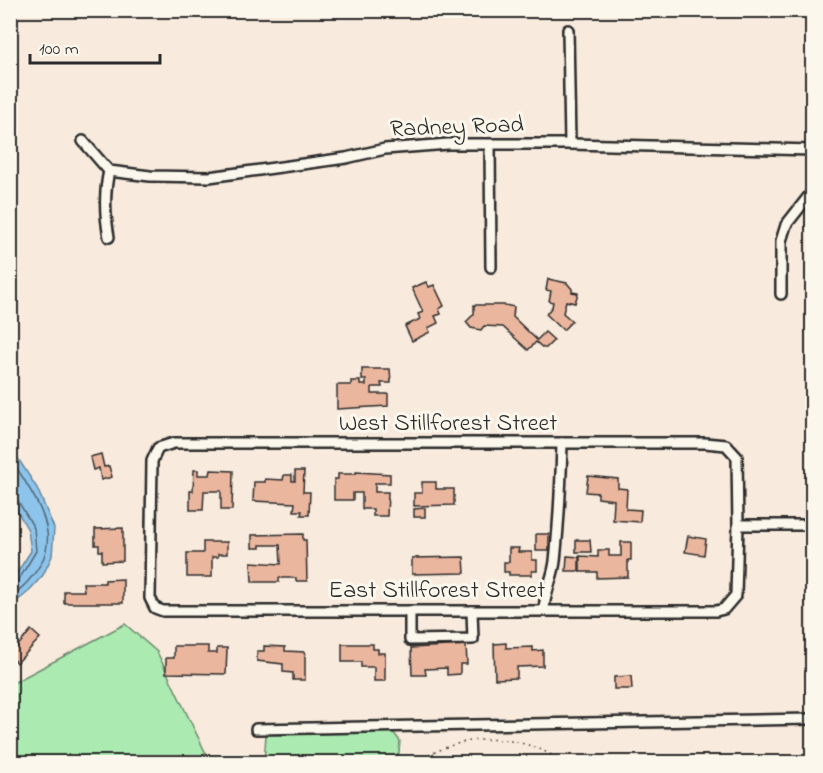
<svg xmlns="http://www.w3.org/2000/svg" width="823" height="773" viewBox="0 0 823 773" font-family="'Indie Flower',sans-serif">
<rect width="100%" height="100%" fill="#f8eadc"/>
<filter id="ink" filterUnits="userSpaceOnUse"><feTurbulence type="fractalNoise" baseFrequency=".0167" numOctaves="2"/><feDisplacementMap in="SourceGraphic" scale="12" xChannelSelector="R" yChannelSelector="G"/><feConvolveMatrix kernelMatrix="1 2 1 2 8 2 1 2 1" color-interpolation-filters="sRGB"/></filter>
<g filter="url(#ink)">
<g fill="#abeab1" stroke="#6b8a6e" stroke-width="1.5">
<path d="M125,624L157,652L210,762H11V684Z"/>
<path d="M393,732L400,741L398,762H264L266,735Z"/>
</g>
<path fill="#8dc4eb" stroke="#66879e" stroke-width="1.5" d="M10,446L37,488L54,528L52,556L43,575L27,593L11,606V582L31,551L28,530L11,500Z"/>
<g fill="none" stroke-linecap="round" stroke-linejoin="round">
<g stroke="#526878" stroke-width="1.5">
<path d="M10,457C45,514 73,547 10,598"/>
<path d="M10,498L18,501L34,528L36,551L18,581L10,584"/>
</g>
</g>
<g fill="#ebb69e" stroke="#2b2b2b" stroke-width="1.5">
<path d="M548,279L567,283L572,289V292L578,293L575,303L566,301L563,313L572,321L563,330L546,314L552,307L553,302L549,301L551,291L546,290Z"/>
<path d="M426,282L429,287L434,285L444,306L439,309L441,314L435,316L438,323L428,328L430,332L412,341L405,326L420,319L418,314L423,312L412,288Z"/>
<path d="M474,305H505L514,307L513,317L537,340L545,332L554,340L546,348H543L536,342L528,350L503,327L484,326L481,330L471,328L466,322L474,314Z"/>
<path d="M362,369H390L391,383H381L382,387H372V394H388V406L337,409V385H351V381H360V385H366V380H362Z"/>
<path d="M101,454L104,467L109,466L112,477L101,480L99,468L93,470L90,457Z"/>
<path d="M194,470H198V475H210L211,470L233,471L232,510H221V491H204L203,510H190V491H193Z"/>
<path d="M295,471H304L303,492H310L309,515H301L302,511H294L295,503L253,501L254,482H265V479L283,480L284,475H292V481H295Z"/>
<path d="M356,472L390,474V483H375V492H388L387,516H373V509H362V493H353V500H334V479H338V474H356Z"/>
<path d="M588,476L618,479V488L627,489L626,509L641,510L640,522L613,520L614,500L598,498V493L586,492Z"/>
<path d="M422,482H436V489H454V505L414,506V493H422Z"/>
<path d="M425,508V517H414V509Z"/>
<path d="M123,528V561L102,562V551H99V545H95V529Z"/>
<path d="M303,534V540H306L307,581H296V578H279V582H252L251,562L281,564L280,545H260V548H252V535Z"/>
<rect x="536" y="534" width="13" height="17"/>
<path d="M688,536L706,539L704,555L685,552Z"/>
<path d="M576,540H590L591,552H576Z"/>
<path d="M203,542H227V554H218V557H212V577H187V553H203Z"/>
<path d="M621,542H631V560H628V577L597,578V572H580V556L598,557V550H609V556H621Z"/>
<path d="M509,548H519L518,552H532V560H537V571H532V575H509V572H504V562H509Z"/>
<path d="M567,556L579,557V571H566Z"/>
<path d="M464,557L465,573L412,574V558Z"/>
<path d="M123,579V603H64V591H84L83,583H105V580Z"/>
<path d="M31,630L40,638L17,663L10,657V646L12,644L16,648Z"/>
<path d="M506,643V648L533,647V651L543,650V666L517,667V678L495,679L494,644Z"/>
<path d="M342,644H373V649H378V653H385V681H374V667H361V662H342Z"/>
<path d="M466,645L467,664H460V674L447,675V668L425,669L426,675H412L411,648Z"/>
<path d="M174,646H208V653H217V648H227L226,674L166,673V658H174Z"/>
<path d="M264,646L285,647V651L305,652V680H293V673L283,672V664L257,661V651H264Z"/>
<path d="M631,676L632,689H614V677Z"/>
</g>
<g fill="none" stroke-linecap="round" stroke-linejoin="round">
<defs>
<g id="minor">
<path d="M568,30L570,144"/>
<path d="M83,141L109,171L150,176L209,177L346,158L385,149L448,144H570L812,150"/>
<path d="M490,145L491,267"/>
<path d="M109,237C105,216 104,193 109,171"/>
<path d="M781,294V241L786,225L812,192"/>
<path d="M174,443H705L726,445L737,457L738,525L736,595L724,609L716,611H163L155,608L150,598L152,461L158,448Z"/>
<path d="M738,525H812"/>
<path d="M410,611V640L473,639L472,611"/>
<path d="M544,611C544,593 553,579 555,561C559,522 561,482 562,443"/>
<path d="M256,729L812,719"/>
</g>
</defs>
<use href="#minor" stroke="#2b2b2b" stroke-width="14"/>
<g stroke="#2b2b2b" stroke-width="1.5" stroke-dasharray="1.5 4.5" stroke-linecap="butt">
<path d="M419,762C459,732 522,732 562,762"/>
<path d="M565,762L578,757L597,762"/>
</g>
<use href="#minor" stroke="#fbf7ec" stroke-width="9"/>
</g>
</g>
<g text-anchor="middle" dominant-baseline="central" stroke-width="6" stroke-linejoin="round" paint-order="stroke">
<g font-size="24" fill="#2b2b2b" stroke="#fbf7ec">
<text transform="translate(457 128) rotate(-2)">Radney Road</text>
<text x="448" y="424">West Stillforest Street</text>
<text x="437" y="591">East Stillforest Street</text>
</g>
</g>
<rect width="823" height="773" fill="none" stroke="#fbf7ec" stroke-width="36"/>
<rect x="18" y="18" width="787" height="737" fill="none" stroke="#2b2b2b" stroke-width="2" filter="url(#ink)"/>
<path d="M30 54v9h130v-9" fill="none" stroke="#2b2b2b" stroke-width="3"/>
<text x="39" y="54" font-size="18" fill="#2b2b2b" stroke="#fbf7ec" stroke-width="4.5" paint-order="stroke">100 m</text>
</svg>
